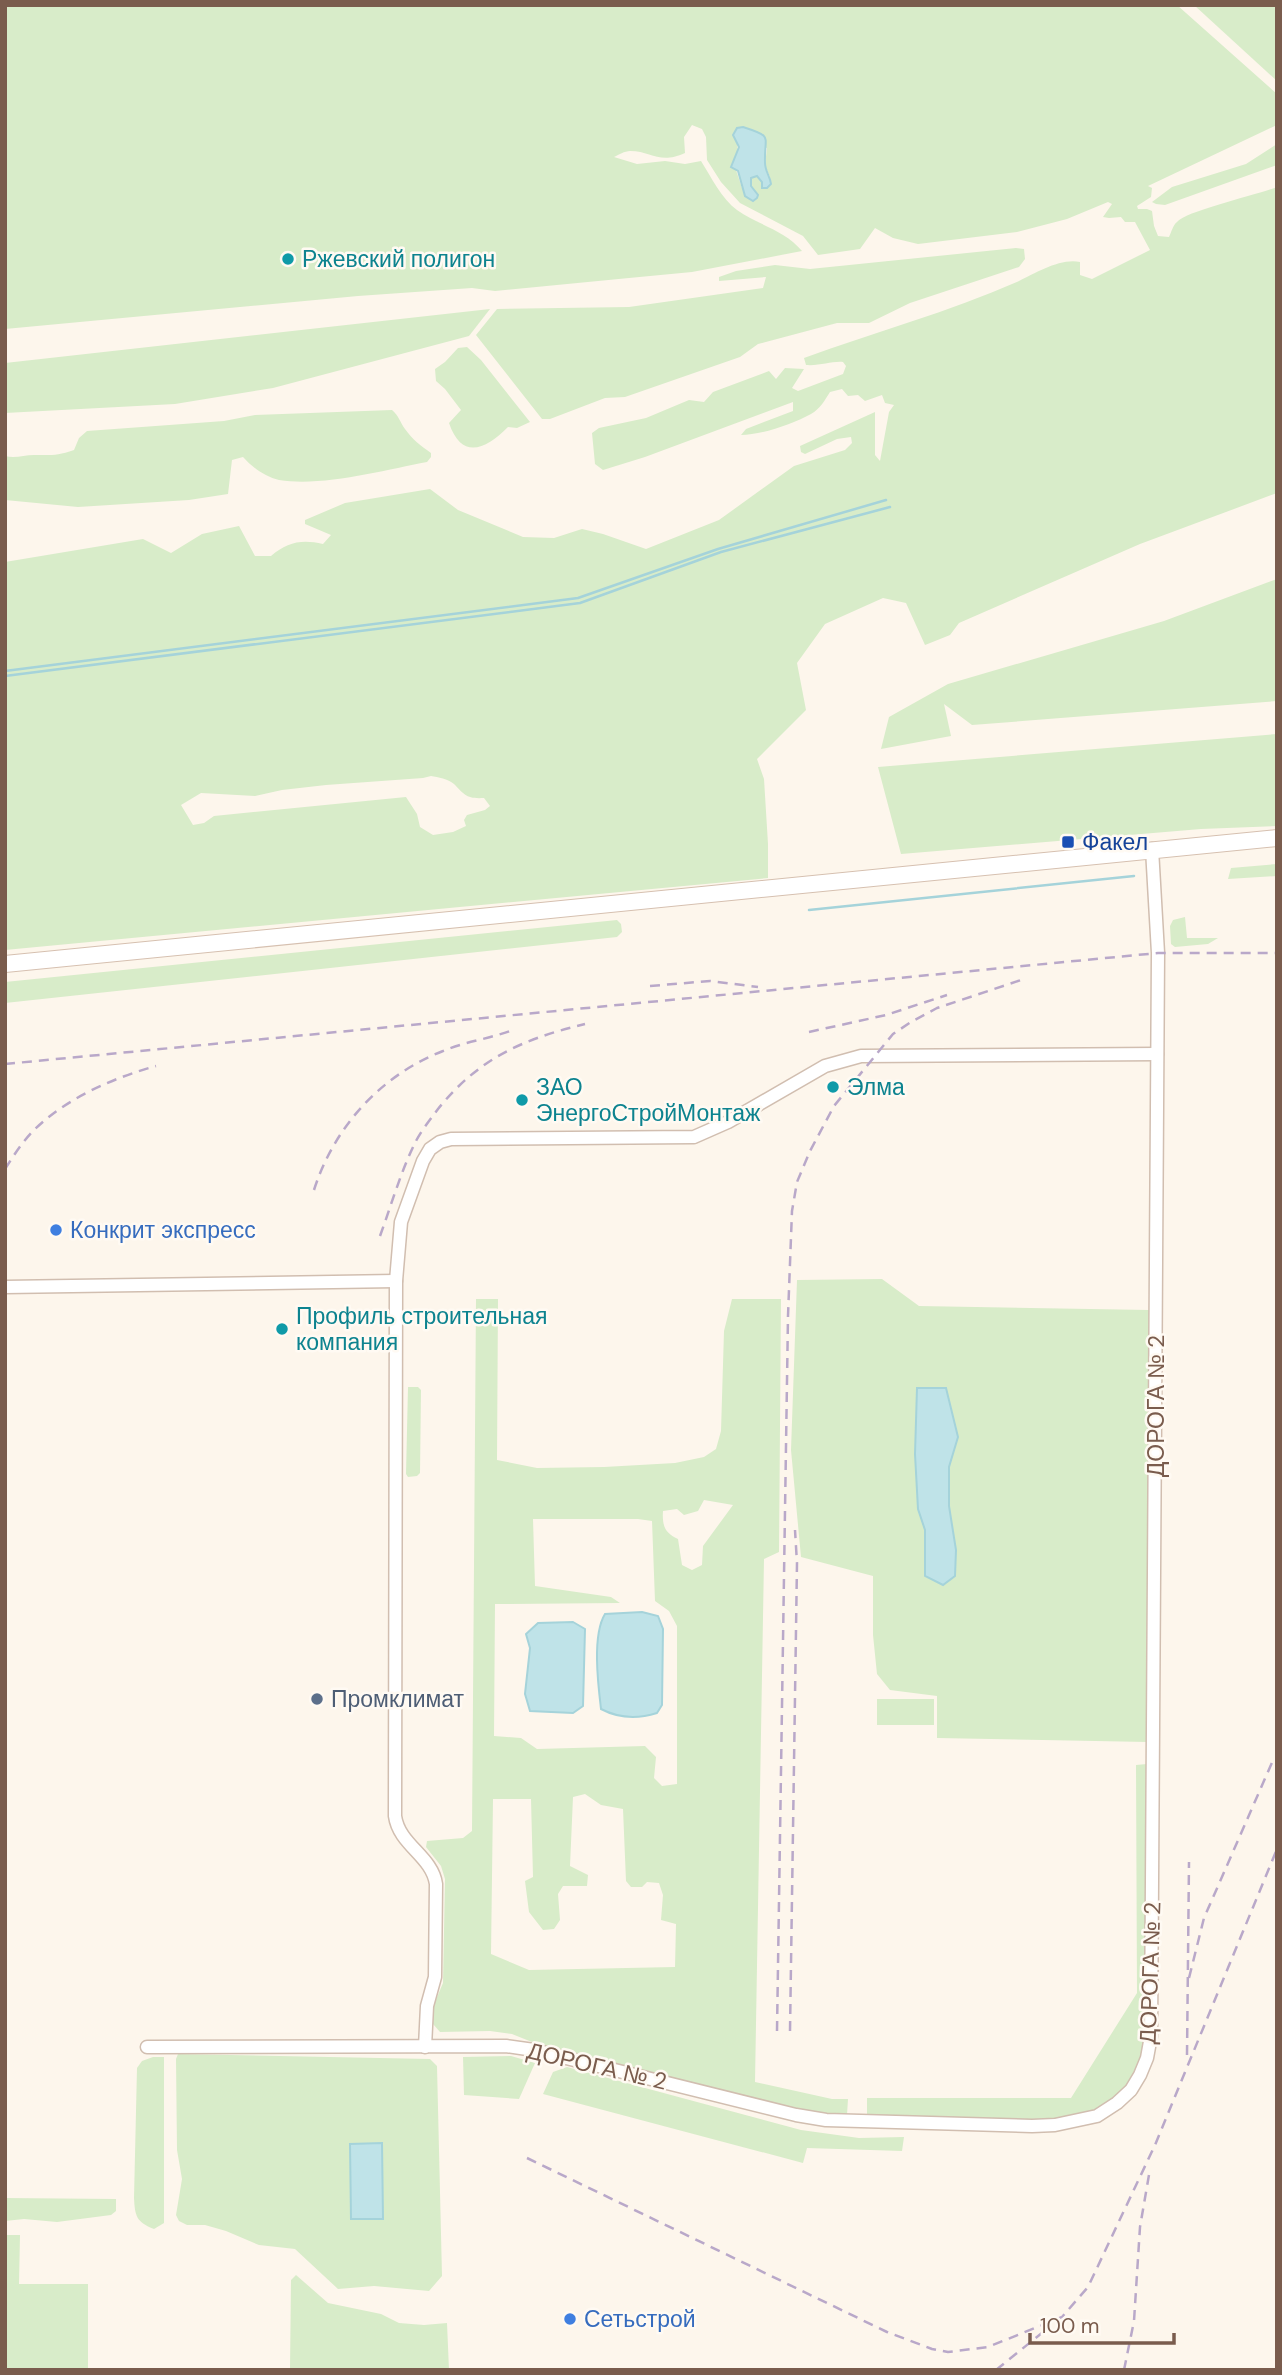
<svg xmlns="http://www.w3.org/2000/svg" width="1282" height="2375" viewBox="0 0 1282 2375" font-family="'DM Sans',sans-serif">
<rect width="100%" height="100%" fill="#fdf6ec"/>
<g fill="#d8ecc9" fill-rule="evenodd">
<path d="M5,5H1177L1277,94V125L1148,186L1152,188L1151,197L1137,206L1138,209H1147L1152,211L1154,226L1158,236L1169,237C1171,233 1173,225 1177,222C1186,211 1257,195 1277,187V493L1140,544L959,623L950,635L925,645L906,603L883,598L825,624L797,663L806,710L757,759L764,779L768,844V878L5,950V562L143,539L171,553L202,534L239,526L255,556H271C287,542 302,539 323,544L331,535L305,524V520L345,503L430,489L458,510L523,537L554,538L582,529L603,534L646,549L719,520L794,466L845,450L852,443L851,437L837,439L805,454L801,452L800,446L875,412V455L880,461L889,412L894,405L885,403L882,395L865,401L858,395L848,396L842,389L830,392C825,400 820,409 811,414C793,424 761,435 741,435L746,429L793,411V402L645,457L603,470L595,464L592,433L599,428L646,418L689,400L704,402L713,392L769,371L776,379L785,368L804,369L792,388L798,391L843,374L846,366L843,362C832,361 820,366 806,365L804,358C875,332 949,312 1019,281C1036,273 1060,258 1080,262V275L1092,279L1150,250L1135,222H1125L1121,217L1109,218L1103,217L1112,204L1108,202L1067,219L1017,232L918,244L893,238L875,228L860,249L818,255L803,236L740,203L721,182L707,160L706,137L702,129L692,125L684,137L685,153C659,165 652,151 630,151C625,151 618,155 614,157L637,164L665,161L685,164L701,161C711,177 722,199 737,210C758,225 785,230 802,251L692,272L629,278L495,291L472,288L358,296L5,329ZM737,140L767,148L765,165L770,177L762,187V182L756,176L751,178V186L755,192L742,188L733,161L738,155ZM431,776C438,777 448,779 454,784C465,795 466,799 484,798L490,806L485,810L467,815L464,820L466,826L453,832L433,835L420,827L417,814L406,797L214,816L204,823L193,825L181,805L201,793L255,796L282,790L326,785L423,778Z"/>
<path d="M1194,5H1277V81Z"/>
<path d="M1277,144V165L1165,205L1156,204L1152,202L1172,187L1246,164Z"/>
<path d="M1016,248L1024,249L1025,259L1019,267L910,303L869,323H837L758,344L740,357L625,397L605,398L550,419H542L476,335L497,309L629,307L763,288L766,277L719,281V277L736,271L775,265L810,269Z"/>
<path d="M490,309L469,336L273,388L175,404L5,413V363Z"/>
<path d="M467,347L481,360L530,422L517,428L508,427C486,449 462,461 449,423L461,410L445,389L436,381L435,369L445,362L458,348Z"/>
<path d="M392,410C399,416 400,422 405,429C412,439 421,446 431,453V457L427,462C384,470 323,487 279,480C265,477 252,467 243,457L232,460L228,494L189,500L78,507L5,500V456C15,459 24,455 34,455C51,455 57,456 74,450L79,438L87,431L224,421L255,415Z"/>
<path d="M1277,579V701L972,725L944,704L951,736L881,749L889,717L948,684L1164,621Z"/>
<path d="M1277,734V826L1201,829L901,854L878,767Z"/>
<path d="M1277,864V876L1228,879L1231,868Z"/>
<path d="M1185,917L1187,938H1218L1208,944L1175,947L1171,944L1170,926L1173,920Z"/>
<path d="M617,920L621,924L622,932L617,937L5,1003V982Z"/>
<path d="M882,1279L919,1306L1149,1310L1148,1742L937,1738V1696L890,1690L877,1674L873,1635V1576L801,1557L791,1450L797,1280ZM946,1389L958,1437L949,1467V1506L956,1550L955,1576L925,1575V1530L918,1509L915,1454Z"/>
<path d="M476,1299H498L497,1460L537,1468L604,1467L675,1463L704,1457L716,1449L721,1431L724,1331L732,1299H781L779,1552L764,1559L755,2082L832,2099H848L847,2115H822L547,2048L512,2034L490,2031L440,2032L433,2024L432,2009L443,1983L445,1879L441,1866L426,1847L427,1841L463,1838L472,1831ZM704,1500L733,1505L703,1546L702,1565L692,1570L682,1565L678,1539C665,1533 662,1526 663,1511L677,1509L684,1515L698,1511ZM533,1519H638L652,1521L655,1601L669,1611L677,1626V1784L662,1786L654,1778L656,1757L645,1746L537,1749L521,1738L494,1736L495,1604L620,1603L611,1597L535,1586ZM585,1794L601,1805L623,1809L626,1881L631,1887H642L647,1882L659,1883L663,1895L661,1920L676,1924L675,1967L529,1970L491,1954L493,1799H531L533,1877L525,1881L529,1912L543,1930L554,1929L560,1920L558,1894L563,1886H587L588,1875L570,1866L573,1797Z"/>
<path d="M408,1387H418L421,1390L420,1473L417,1476L408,1477L406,1474Z"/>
<rect x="877" y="1699" width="57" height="26"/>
<path d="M1147,1764L1145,2029L1141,2058L1125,2090L1101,2107L1079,2115L1036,2121L867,2117V2098H1071L1137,1993L1136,1765Z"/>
<path d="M178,2054L430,2059L437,2066L442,2276L429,2291L374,2286L338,2289L295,2249L259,2245L226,2231L205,2225H187L179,2221L176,2215L182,2179L177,2150L176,2059Z"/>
<path d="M511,2056L535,2063L519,2099L464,2095L463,2057Z"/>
<path d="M153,2057H164V2223L154,2229C136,2222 135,2216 134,2198L137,2068L142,2061Z"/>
<path d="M567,2067L801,2130L859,2138L904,2137L902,2151L807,2148L803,2163L543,2094L553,2072Z"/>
<path d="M5,2198L116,2199V2211L111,2215L57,2222L24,2219L5,2221Z"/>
<path d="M5,2235H20L19,2284H88V2370H5Z"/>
<path d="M296,2275L328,2303L381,2314L399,2323L424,2325L447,2323L449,2370H290L291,2280Z"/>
</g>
<g fill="#bfe3e8" stroke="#a5d3da" stroke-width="2">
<path d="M743,127C774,137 764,135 765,163C765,171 770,176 771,184L767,188H762V182L757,176L751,178V186L758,195L757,198L753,201L745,196L738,171L731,167L739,147L733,135L737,128Z"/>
<path d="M917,1388H946L958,1437L949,1467V1506L956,1550L955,1576L943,1585L925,1576V1530L918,1509L915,1454Z"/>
<path d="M642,1612L658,1616L663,1629L662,1705L657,1713C638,1719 618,1718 601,1709C598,1684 592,1635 605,1614Z"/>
<path d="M573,1622L585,1629L583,1706L573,1713L530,1711L525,1694L530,1648L526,1634L538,1623Z"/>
<path d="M382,2143L383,2219H351L350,2144Z"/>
</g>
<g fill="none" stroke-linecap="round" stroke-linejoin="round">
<g stroke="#a5d3da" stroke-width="2.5">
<path d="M5,671L578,598L718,549L886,500"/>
<path d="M5,676L580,603L721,552L890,507"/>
<path d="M809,910L1134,876"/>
</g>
<defs>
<g id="minor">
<path d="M5,1287L396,1281"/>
<path d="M147,2047L506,2046L534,2050L796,2115L826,2120L1032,2126L1055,2125L1097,2116L1117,2103L1131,2090L1140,2075L1147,2058L1151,2036L1158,953L1152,849"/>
<path d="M425,2047L427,2006L435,1977L436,1884C432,1856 399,1845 395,1816L396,1281L401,1222L423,1161L430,1149L440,1142L451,1139L694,1137L728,1122L825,1066L861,1056L1157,1054"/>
</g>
<path id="secondary" d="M5,964L1277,838"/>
</defs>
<use href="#minor" stroke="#d1beb0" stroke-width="15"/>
<use href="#secondary" stroke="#d6c0b0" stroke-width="18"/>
<use href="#minor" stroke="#fff" stroke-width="12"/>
<use href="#secondary" stroke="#fff" stroke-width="16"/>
<g stroke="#b9a8c9" stroke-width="2.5" stroke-dasharray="10 7" stroke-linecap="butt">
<path d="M650,986L710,981L758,987"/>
<path d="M809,1032L886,1015L947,995"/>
<path d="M5,1064L1158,953H1277"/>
<path d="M5,1169C14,1155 23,1141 35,1129C67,1098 113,1078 156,1066"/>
<path d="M314,1190C334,1127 381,1075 443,1051C464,1042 488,1039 510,1031"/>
<path d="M380,1236C391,1206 400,1174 414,1145C420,1132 430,1120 438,1109C479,1058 523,1039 585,1024"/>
<path d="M1189,1978L1204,1918L1274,1758"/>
<path d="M777,2031L788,1316L792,1211L797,1182L810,1151L834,1106L893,1034L911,1022L937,1008L1024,979"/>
<path d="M790,2031L797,1563L795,1530"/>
<path d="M1187,2055L1189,1862"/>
<path d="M527,2158L887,2332L932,2349L948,2352L988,2347L1062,2317L1088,2287L1155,2145L1277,1849"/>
<path d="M996,2370L1048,2328"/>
<path d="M1124,2370L1134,2321L1140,2227L1150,2169"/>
</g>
</g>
<g fill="#0f9aa8" stroke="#fffaf3" stroke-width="2.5">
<circle cx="288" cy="259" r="7"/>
<circle cx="833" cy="1087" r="7"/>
<circle cx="522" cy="1100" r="7"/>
<circle cx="282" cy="1329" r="7"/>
</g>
<rect fill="#1a4fb4" stroke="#fffaf3" stroke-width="2.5" x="1061" y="835" width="14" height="14" rx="3.5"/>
<g fill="#3f7fe0" stroke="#fffaf3" stroke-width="2.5">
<circle cx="56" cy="1230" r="7"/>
<circle cx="570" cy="2319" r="7"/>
</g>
<circle fill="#5c6f8a" stroke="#fffaf3" stroke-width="2.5" cx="317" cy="1699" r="7"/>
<g text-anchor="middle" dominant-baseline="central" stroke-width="5" stroke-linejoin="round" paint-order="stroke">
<g font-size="23" fill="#0d838f" stroke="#fffaf3" text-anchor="start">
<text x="302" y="259">Ржевский полигон</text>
<text x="536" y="1087">ЗАО<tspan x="536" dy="26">ЭнергоСтройМонтаж</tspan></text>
<text x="847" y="1087">Элма</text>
<text x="296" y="1316">Профиль строительная<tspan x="296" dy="26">компания</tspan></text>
</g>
<g font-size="23" fill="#164399" stroke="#fffaf3" text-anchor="start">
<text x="1082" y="842">Факел</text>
</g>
<g font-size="23" fill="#366cbe" stroke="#fffaf3" text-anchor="start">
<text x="70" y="1230">Конкрит экспресс</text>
<text x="584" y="2319">Сетьстрой</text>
</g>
<g font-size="23" fill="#7a5c4d" stroke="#fffaf3">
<text transform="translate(1156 1406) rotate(-90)">ДОРОГА № 2</text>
<text transform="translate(1150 1973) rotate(-88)">ДОРОГА № 2</text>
<text transform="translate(597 2066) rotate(13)">ДОРОГА № 2</text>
</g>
<g font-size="23" fill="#4e5e75" stroke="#fffaf3" text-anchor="start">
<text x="331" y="1699">Промклимат</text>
</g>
</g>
<rect width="1282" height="2375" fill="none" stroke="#7a5c4d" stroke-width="14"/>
<path d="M1030 2333v10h144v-10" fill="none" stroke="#7a5c4d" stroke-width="3.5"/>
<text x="1040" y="2333" font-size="21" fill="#7a5c4d" stroke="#fffaf3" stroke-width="5" paint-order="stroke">100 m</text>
</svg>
